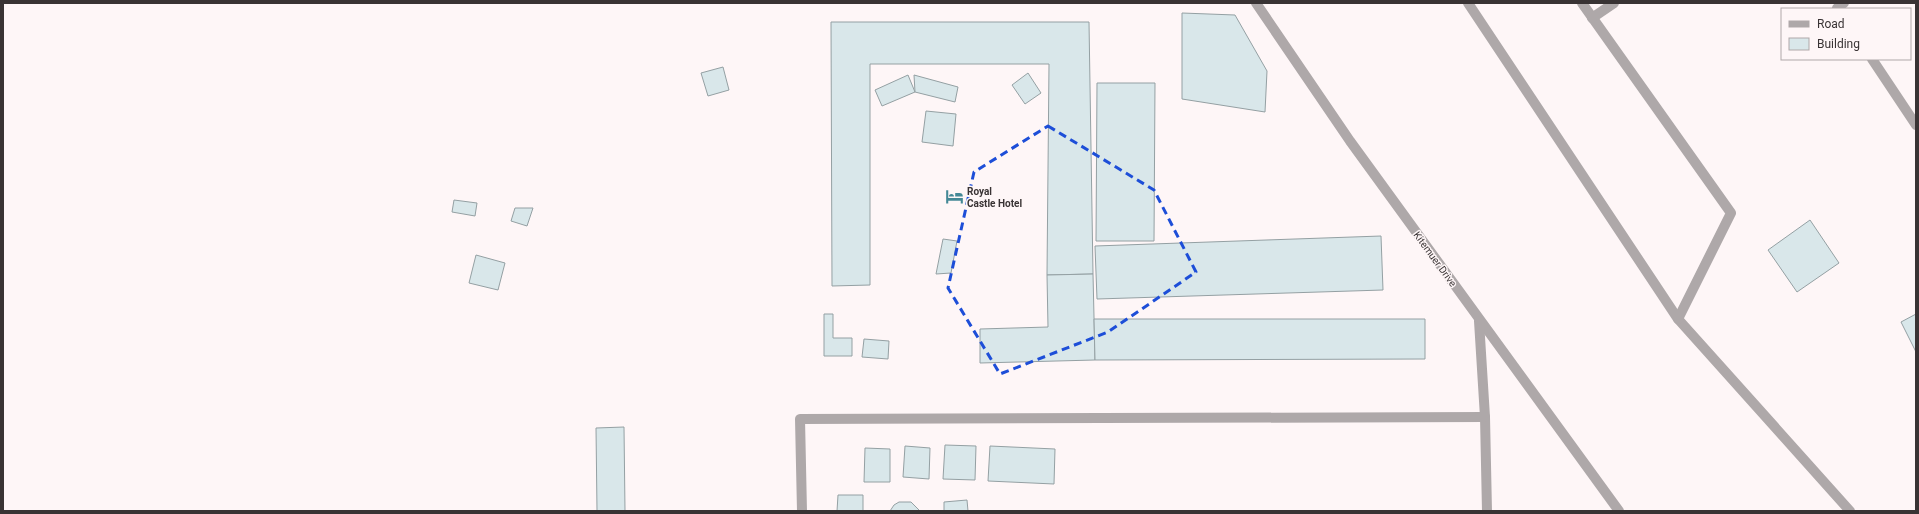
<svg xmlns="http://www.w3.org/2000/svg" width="1919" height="514" viewBox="0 0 1919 514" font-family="Roboto,sans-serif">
<rect width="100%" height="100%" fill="#fef6f7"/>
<g fill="#d9e7ea" stroke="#94a0a3">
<path d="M1182,13L1235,15L1267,71L1265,112L1182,99Z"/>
<path d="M831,22H1089L1093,274L1047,275L1049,64H870V285L832,286Z"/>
<path d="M723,67L729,90L708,96L701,73Z"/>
<path d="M1028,73L1041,93L1025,104L1012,85Z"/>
<path d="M908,75L915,92L882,106L875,90Z"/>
<path d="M914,75L958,87L955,102L915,92Z"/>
<path d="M1097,83H1155L1154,241H1096Z"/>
<path d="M926,111L956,114L953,146L922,142Z"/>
<path d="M454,200L477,203L475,216L452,212Z"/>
<path d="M515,208H533L527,226L511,221Z"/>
<path d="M1810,220L1839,263L1797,292L1768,250Z"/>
<path d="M1381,236L1383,290L1097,299L1095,246Z"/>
<path d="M943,239L957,241L951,273L936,274Z"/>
<path d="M476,255L505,263L498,290L469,283Z"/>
<path d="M1093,274L1095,360L980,363V329L1048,327L1047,275Z"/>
<path d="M824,314H833V338H852V356H824Z"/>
<path d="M1916,314V352L1901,322Z"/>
<path d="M1094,319H1425V359L1095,360Z"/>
<path d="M864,339L889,341L888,359L862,357Z"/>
<path d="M624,427L625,511H597L596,428Z"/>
<path d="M945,445L976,446L975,480L943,479Z"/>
<path d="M905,446L930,448L929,479L903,477Z"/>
<path d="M990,446L1055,449L1054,484L988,481Z"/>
<path d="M865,448L890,449V482H864Z"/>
<path d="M838,495H863V511H837Z"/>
<path d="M967,500L968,511H944V502Z"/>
<path d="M899,502H911L920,511H890L894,505Z"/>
</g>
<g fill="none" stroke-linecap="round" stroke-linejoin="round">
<g stroke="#aea8a9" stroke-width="10">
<path d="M1468,3L1678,319L1850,511"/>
<path d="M1582,3L1731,213L1678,319"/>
<path d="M1837,8L1844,3"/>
<path d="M1592,18L1614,3"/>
<path d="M1872,59L1916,125"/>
</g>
<g stroke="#aea8a9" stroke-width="10">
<path d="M1256,3L1350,141L1619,511"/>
<path d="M1479,321L1485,417L1487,511"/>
<path d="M802,511L800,419L1485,417"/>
</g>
</g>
<path fill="none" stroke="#1d4ed8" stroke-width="3" stroke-dasharray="8 5" stroke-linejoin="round" d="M1048,126L1154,190L1196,272L1108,332L1000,374L948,288L974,172Z"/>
<defs>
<symbol id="hotel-bare" viewBox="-9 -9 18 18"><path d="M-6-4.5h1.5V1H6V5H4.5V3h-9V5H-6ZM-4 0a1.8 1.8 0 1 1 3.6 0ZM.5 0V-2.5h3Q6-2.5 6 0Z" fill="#448896" stroke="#fef6f7" stroke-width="2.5" paint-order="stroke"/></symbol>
</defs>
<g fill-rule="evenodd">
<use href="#hotel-bare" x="942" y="184" width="25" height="25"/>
</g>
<g text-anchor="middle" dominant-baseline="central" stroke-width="3" stroke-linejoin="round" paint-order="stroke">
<g font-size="10" font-weight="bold" fill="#393334" stroke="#fef6f7" text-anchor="start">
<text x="967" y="191">Royal<tspan x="967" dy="12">Castle Hotel</tspan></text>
</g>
<g font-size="10" fill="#393334" stroke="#fef6f7">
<text transform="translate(1435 259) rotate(54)">Kitemuer Drive</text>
</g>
</g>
<rect width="1919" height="514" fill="none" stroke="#393334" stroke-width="8"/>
<rect x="1781" y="8" width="130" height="52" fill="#fef6f7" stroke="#afa8a9"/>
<rect x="1789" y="21" width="20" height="6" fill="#aea8a9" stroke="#afa8a9"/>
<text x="1817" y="28" font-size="12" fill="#393334">Road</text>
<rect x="1789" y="38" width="20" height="12" fill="#d9e7ea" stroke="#afa8a9"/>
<text x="1817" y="48" font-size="12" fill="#393334">Building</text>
</svg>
